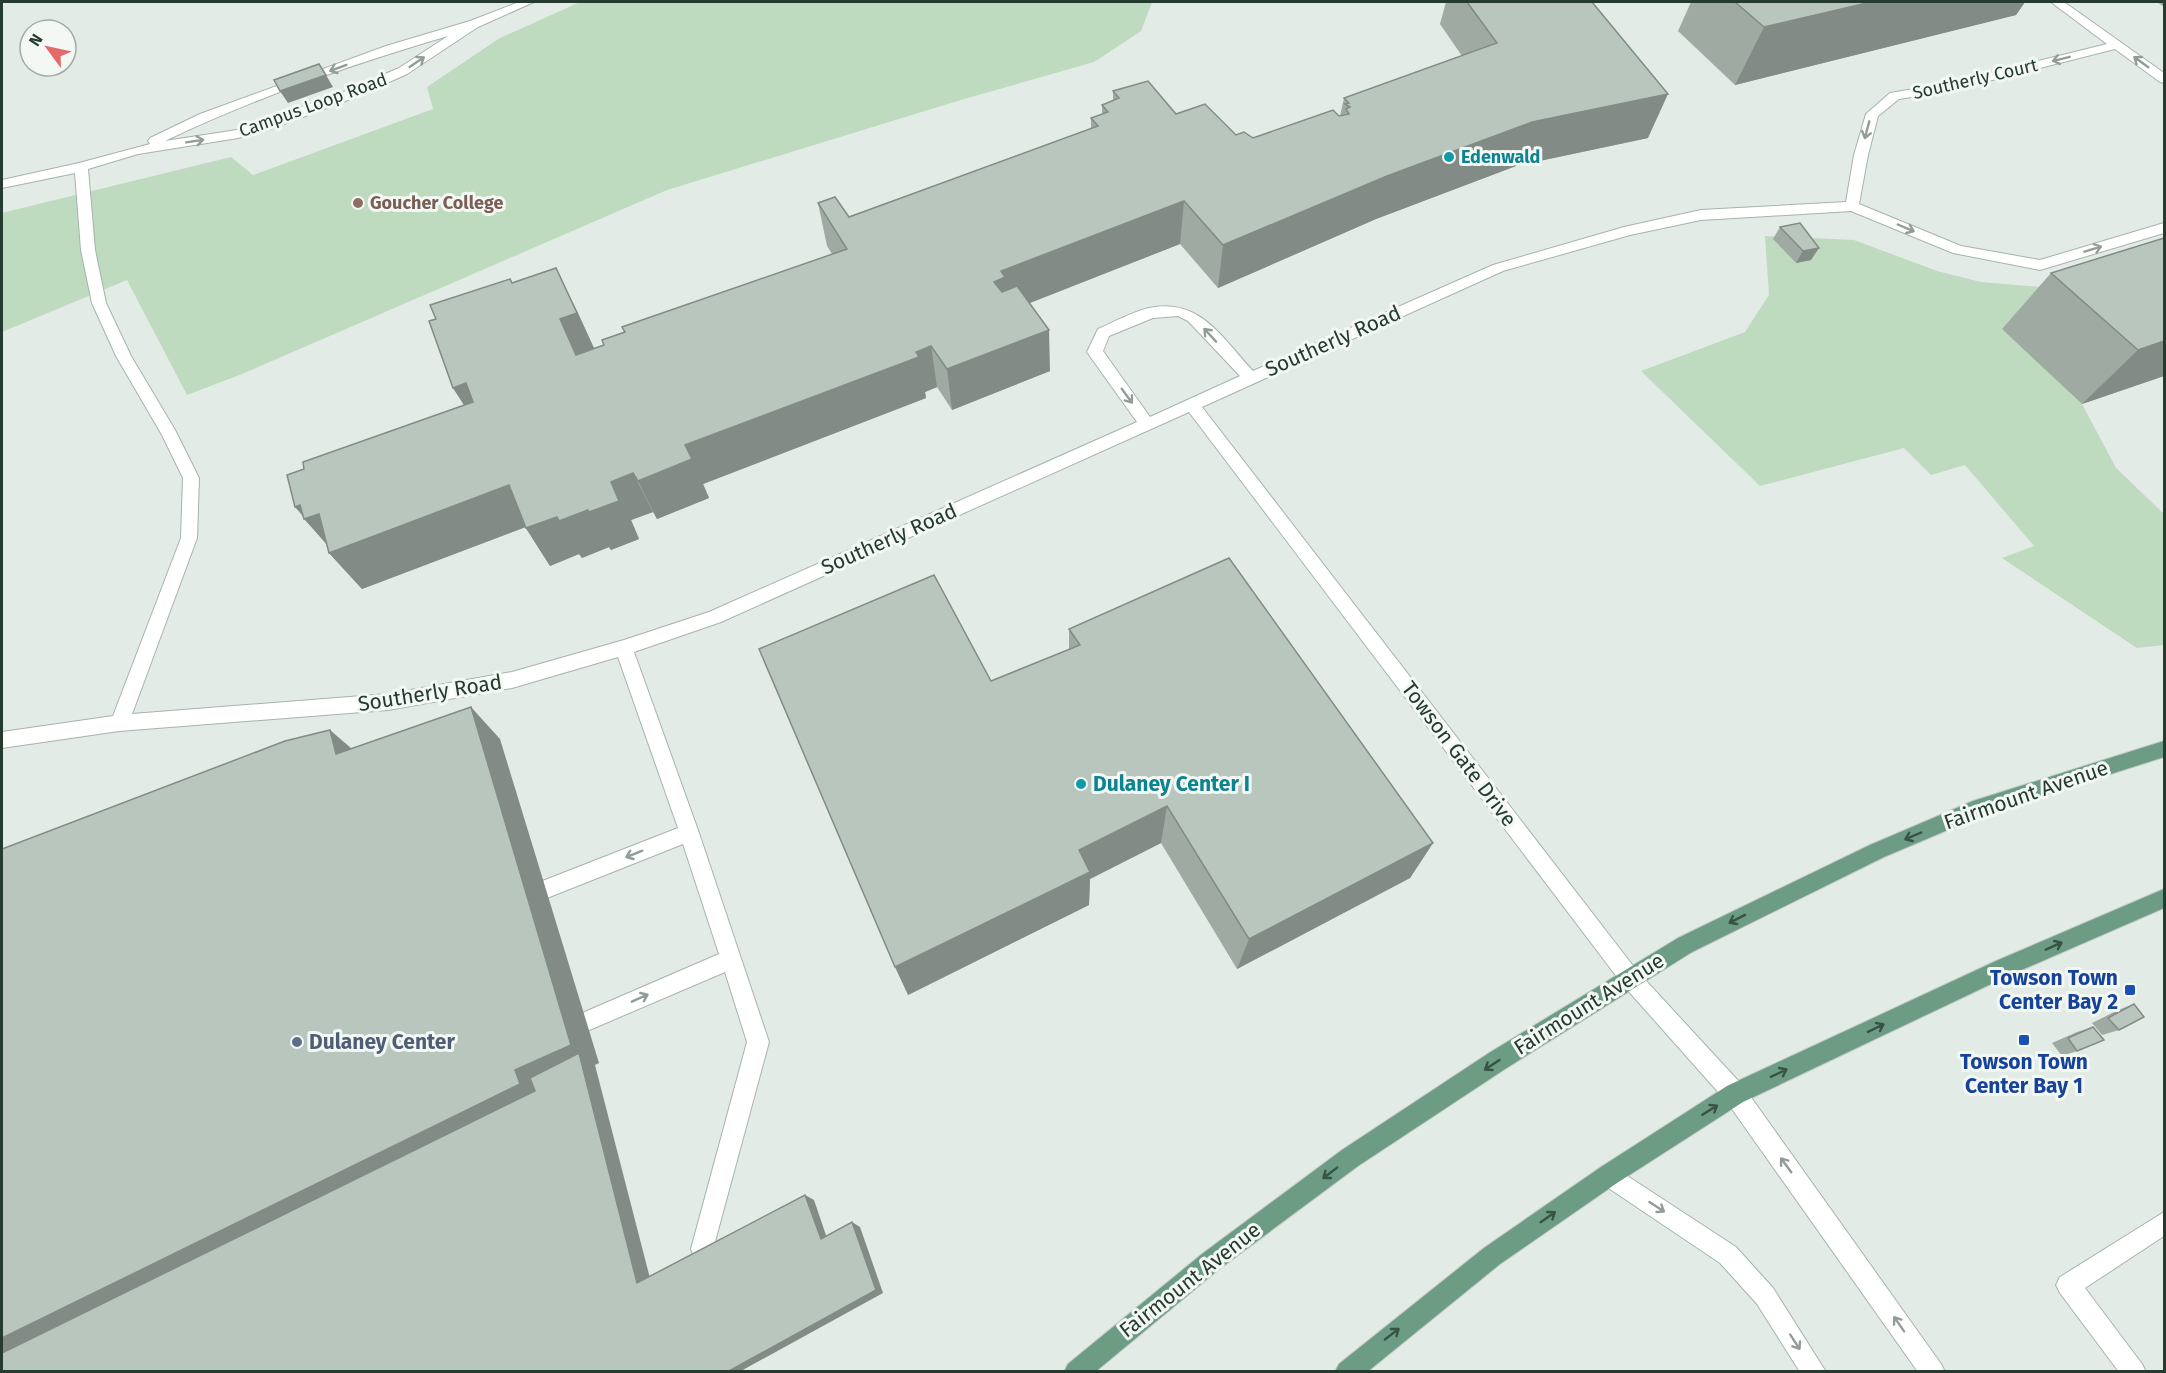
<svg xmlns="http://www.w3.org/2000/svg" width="2166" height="1373" viewBox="0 0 2166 1373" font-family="'Fira Sans',sans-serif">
<rect width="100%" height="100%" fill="#e3ebe6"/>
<g fill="#bedabf">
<path d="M580,2H1152L1141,31L1094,62L964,99L667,190L242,374L187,395L127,280L2,332V213L231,157L253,175L433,109L427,87L500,38Z"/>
<path d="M1765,236L1854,240L1937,271L1981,282L2114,293L2003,329L2082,404L2116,468L2164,514V645L2137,648L2002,558L2034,546L1965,465L1931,475L1904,448L1760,486L1641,371L1745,332L1769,295Z"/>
</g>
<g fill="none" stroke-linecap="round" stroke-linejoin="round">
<defs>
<g id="minor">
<path d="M519,2H534L478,27L407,74L356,97L268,130L238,138L138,154L88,169L95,250L106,303L131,356L175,430L199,478L197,538L132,714L388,694L512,672L624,640L709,612L1137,422L1087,352L1098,329C1114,322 1132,312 1149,308C1200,297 1222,338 1253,371L1493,265L1624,227L1701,210L1846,202L1854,155L1866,114L1890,93L1949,83L2107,44L2051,2H2064L2164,73V83L2160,82L2115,49L1949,91L1899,99L1878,116L1868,155L1859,204L1961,246L2040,260L2164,223V233L2040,270L1953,253L1851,211L1701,220L1630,235L1503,271L1202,407L1637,971L1743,1086L1941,1364L1945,1372H1918L1727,1102L1623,985L1189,412L721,622L634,652L699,833L769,1042L713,1249L710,1257L702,1260L694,1257L691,1249L747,1042L725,972L587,1031L580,1028L577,1021L580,1014L719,954L683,844L547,898L540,896L537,889L540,882L678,828L618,657L512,688L388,710L119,731L2,748V732L113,716L181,538L183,478L162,435L116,356L92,303L81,250L75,173L2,188V180L79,163L150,144L148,141L150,138L200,114L386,46L470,21ZM448,36L399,68L346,91L237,130L165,141C254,98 353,64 448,36ZM1178,316L1188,321L1240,376L1150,417L1103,351L1109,336L1153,318Z"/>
<path d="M1609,1164L1736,1247L1773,1288L1826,1372H1800L1757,1304L1720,1263L1601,1183L1598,1175L1601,1167Z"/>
<path d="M2164,1212V1236L2085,1288L2142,1364L2146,1372H2119L2060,1293L2056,1285L2060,1277Z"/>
</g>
<g id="major">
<path d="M2164,741V757L1983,815L1884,857L1692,952L1505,1069L1358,1166L1218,1270L1095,1372H1064L1068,1364L1202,1254L1342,1150L1489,1053L1678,938L1870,845L1973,801Z"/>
<path d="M2164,889V908L2010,975L1743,1102L1617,1183L1500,1264L1367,1372H1335L1339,1364L1484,1248L1601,1167L1727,1086L1996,961Z"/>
</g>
</defs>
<use href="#minor" stroke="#a6b3ab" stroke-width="2"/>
<use href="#major" stroke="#c2c8c5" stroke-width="2"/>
<use href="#minor" fill="#fff" fill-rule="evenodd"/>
<use href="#major" fill="#6c9c84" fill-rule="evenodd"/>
</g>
<g fill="#9faaa3">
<path d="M1446,2H1592L1648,138L1516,166L1376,219L1218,288L1180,244L1029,303L1050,371L952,410L937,387L925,392L926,398L703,484L709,498L657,519L653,512L631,520L639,539L611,550L609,547L582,558L579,554L550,566L525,527L362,589L329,553L326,544L295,507L304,469L464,405L453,388L436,319L513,283L577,311L594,348L604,345L625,332L832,254L827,246L818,203L849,217L1091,128V118L1102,114V105L1113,100V91L1236,135L1253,138L1340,116L1344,98L1462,56L1440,24Z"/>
<path d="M1691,2H2025L2016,15L1735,85L1678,31Z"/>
<path d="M2157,2H2164V7Z"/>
<path d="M1800,223L1811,260L1796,263L1773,239L1780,227Z"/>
<path d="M2164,238V376L2082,404L2002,329L2051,273Z"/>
<path d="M1069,629L1433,843L1410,878L1237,969L1161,843L1090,879L1089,905L908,995L991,681L1069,649Z"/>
<path d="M2134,1004L2119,1030L2102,1035L2092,1023L2118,1010Z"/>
<path d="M2093,1027L2077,1051L2062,1056L2052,1043L2077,1032Z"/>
</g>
<g fill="#828b85">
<path d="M1871,2H2025L2016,15L1735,85L1764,27Z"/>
<path d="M326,75L333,87L288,103L280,91Z"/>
<path d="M1668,94L1648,138L1516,166L1376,219L1218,288L1223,245L1387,176L1532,122Z"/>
<path d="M1184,201L1180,244L1007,312L994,282L1001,271Z"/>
<path d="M1819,248L1811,260L1796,263L1803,251Z"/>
<path d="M556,268L577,311L597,355H576L560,319Z"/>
<path d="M1049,330L1050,371L952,410L947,369Z"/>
<path d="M2164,341V376L2082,404L2138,350Z"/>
<path d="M931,346L937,387L925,392L926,398L703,484L709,498L657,519L638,481L685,445Z"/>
<path d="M466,383L491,423L479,428L453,388Z"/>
<path d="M633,473L653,512L631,520L639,539L611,550L609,547L582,558L579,554L550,566L526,528L611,482Z"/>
<path d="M509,485L534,524L362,589L329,553L333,551L304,519L306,518L295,507L300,505L319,514Z"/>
<path d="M471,707L500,739L599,1063L595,1065L652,1286L2,1371V1338L515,1070Z"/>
<path d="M330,730L366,761L336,754Z"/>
<path d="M1167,806L1161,843L1090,879L1089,905L908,995L895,967L1079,850Z"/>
<path d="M1433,843L1410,878L1237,969L1249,939Z"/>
<path d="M805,1195L814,1200L829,1244L821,1239Z"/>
<path d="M852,1222L860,1227L883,1293L741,1371H729Z"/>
</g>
<g fill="#b9c6be" stroke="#828b85" stroke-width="1.5">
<path d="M1467,2H1592L1668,94L1532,122L1387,176L1223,245L1184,201L1001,271L1005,277L994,282L1002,292L1017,286L1049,330L947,369L931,346L916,352L919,357L685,445L692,459L638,481L633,473L611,482L619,501L589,512L588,510L559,521L557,517L526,528L509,485L329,553L319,514L304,519L300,505L295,507L287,475L304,469L303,462L473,402L466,383L453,388L429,321L436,319L430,305L510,279L512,283L556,268L577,313L560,319L576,355L604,345L602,340L625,332L622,327L847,249L818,203L835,197L849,217L1098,126L1091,118L1108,112L1102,105L1119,98L1113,91L1148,81L1176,114L1205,104L1236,135L1244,132L1253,138L1333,110L1339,116L1349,114L1346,109L1350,107L1345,104L1349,103L1344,98L1497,43Z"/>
<path d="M1735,2H1871L1764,27Z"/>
<path d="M319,64L326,75L280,91L274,80Z"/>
<path d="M1800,223L1819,248L1803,251L1780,227Z"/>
<path d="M2164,238V341L2138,350L2051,273Z"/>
<path d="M1229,558L1433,843L1249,939L1167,806L1079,850L1090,872L895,967L759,649L934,575L991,681L1080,645L1069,629Z"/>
<path d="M471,707L571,1045L515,1070L520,1084L2,1338V849L285,741L330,730L336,754Z"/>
<path d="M2134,1004L2144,1017L2119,1030L2108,1018Z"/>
<path d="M2093,1027L2104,1040L2077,1051L2068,1038Z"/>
<path d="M579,1053L637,1283L805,1195L821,1239L852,1222L876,1290L729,1371H2V1353L535,1091L530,1078Z"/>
</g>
<defs><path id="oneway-shaft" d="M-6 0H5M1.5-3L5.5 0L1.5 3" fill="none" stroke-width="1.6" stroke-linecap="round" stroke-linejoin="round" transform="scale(1.5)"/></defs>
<g stroke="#929d97">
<use href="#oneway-shaft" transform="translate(2061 59) rotate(166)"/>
<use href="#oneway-shaft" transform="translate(417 62) rotate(-34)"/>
<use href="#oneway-shaft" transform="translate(2141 62) rotate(-144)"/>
<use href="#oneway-shaft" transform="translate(338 68) rotate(160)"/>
<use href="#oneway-shaft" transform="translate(1867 130) rotate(105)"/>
<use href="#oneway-shaft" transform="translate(195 141) rotate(-9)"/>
<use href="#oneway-shaft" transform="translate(1906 228) rotate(23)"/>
<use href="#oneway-shaft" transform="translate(2093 249) rotate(-17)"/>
<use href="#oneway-shaft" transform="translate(1210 335) rotate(-133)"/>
<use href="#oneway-shaft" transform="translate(1127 396) rotate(54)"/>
<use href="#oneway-shaft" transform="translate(634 854) rotate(158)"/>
<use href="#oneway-shaft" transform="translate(640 998) rotate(-24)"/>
<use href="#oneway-shaft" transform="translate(1786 1165) rotate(-126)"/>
<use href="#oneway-shaft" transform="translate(1657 1207) rotate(33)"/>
<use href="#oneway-shaft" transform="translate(1899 1324) rotate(-125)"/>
<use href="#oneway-shaft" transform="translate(1795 1342) rotate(57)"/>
</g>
<g stroke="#375344">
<use href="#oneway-shaft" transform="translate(1913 836) rotate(157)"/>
<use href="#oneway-shaft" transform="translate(1737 919) rotate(153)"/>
<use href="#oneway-shaft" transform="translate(2054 946) rotate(-24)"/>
<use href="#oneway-shaft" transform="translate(1876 1028) rotate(-26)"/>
<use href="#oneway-shaft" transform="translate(1492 1065) rotate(147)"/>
<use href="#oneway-shaft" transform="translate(1779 1073) rotate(-25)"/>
<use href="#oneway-shaft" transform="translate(1710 1110) rotate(-32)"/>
<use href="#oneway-shaft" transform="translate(1330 1173) rotate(143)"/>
<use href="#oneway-shaft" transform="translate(1548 1217) rotate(-35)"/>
<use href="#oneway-shaft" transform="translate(1392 1334) rotate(-38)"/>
</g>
<g fill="#0f9aa8" stroke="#f3f8f4" stroke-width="2">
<circle cx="1449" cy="157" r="6"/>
<circle cx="1081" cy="784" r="6"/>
</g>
<circle fill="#8d6e63" stroke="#f3f8f4" stroke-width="2" cx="358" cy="203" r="6"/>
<g fill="#1a4fb4" stroke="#f3f8f4" stroke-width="2">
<rect x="2124" y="984" width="12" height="12" rx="3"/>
<rect x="2018" y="1034" width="12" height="12" rx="3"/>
</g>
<circle fill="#5c6f8a" stroke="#f3f8f4" stroke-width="2" cx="297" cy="1042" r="6"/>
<g text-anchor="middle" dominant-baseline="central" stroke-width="6" stroke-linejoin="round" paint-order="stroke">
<g font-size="18" fill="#253b2f" stroke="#f3f8f4">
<text transform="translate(1975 79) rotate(-13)">Southerly Court</text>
<text transform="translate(313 105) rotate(-20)">Campus Loop Road</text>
</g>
<g font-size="18" font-weight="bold" fill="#0d838f" stroke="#f3f8f4" text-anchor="start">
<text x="1461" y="157">Edenwald</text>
</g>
<g font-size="18" font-weight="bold" fill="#785e54" stroke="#f3f8f4" text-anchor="start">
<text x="370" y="203">Goucher College</text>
</g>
<g font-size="21" fill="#253b2f" stroke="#f3f8f4">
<text transform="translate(1333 341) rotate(-24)">Southerly Road</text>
<text transform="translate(889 539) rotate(-24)">Southerly Road</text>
<text transform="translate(430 693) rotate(-9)">Southerly Road</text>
<text transform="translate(1459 754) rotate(53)">Towson Gate Drive</text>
<text transform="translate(2026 795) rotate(-19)">Fairmount Avenue</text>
<text transform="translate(1589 1004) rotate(-32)">Fairmount Avenue</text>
<text transform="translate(1190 1280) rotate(-38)">Fairmount Avenue</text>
</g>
<g font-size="21" font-weight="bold" fill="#0d838f" stroke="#f3f8f4" text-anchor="start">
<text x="1093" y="784">Dulaney Center I</text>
</g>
<g font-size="21" font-weight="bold" fill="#164399" stroke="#f3f8f4" text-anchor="end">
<text x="2118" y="978">Towson Town<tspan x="2118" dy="24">Center Bay 2</tspan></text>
<text x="2024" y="1062" text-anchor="middle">Towson Town<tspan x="2024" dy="24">Center Bay 1</tspan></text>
</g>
<g font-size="21" font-weight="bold" fill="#4e5e75" stroke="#f3f8f4" text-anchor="start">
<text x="309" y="1042">Dulaney Center</text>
</g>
</g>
<rect width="2166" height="1373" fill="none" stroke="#253b2f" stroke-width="6"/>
<g transform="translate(48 48) rotate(303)"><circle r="28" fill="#f3f8f4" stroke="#a1aca5" stroke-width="1.5"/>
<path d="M0-4.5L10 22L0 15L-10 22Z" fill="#e36a6a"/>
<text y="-9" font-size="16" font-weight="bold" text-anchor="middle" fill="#253b2f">N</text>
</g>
</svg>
